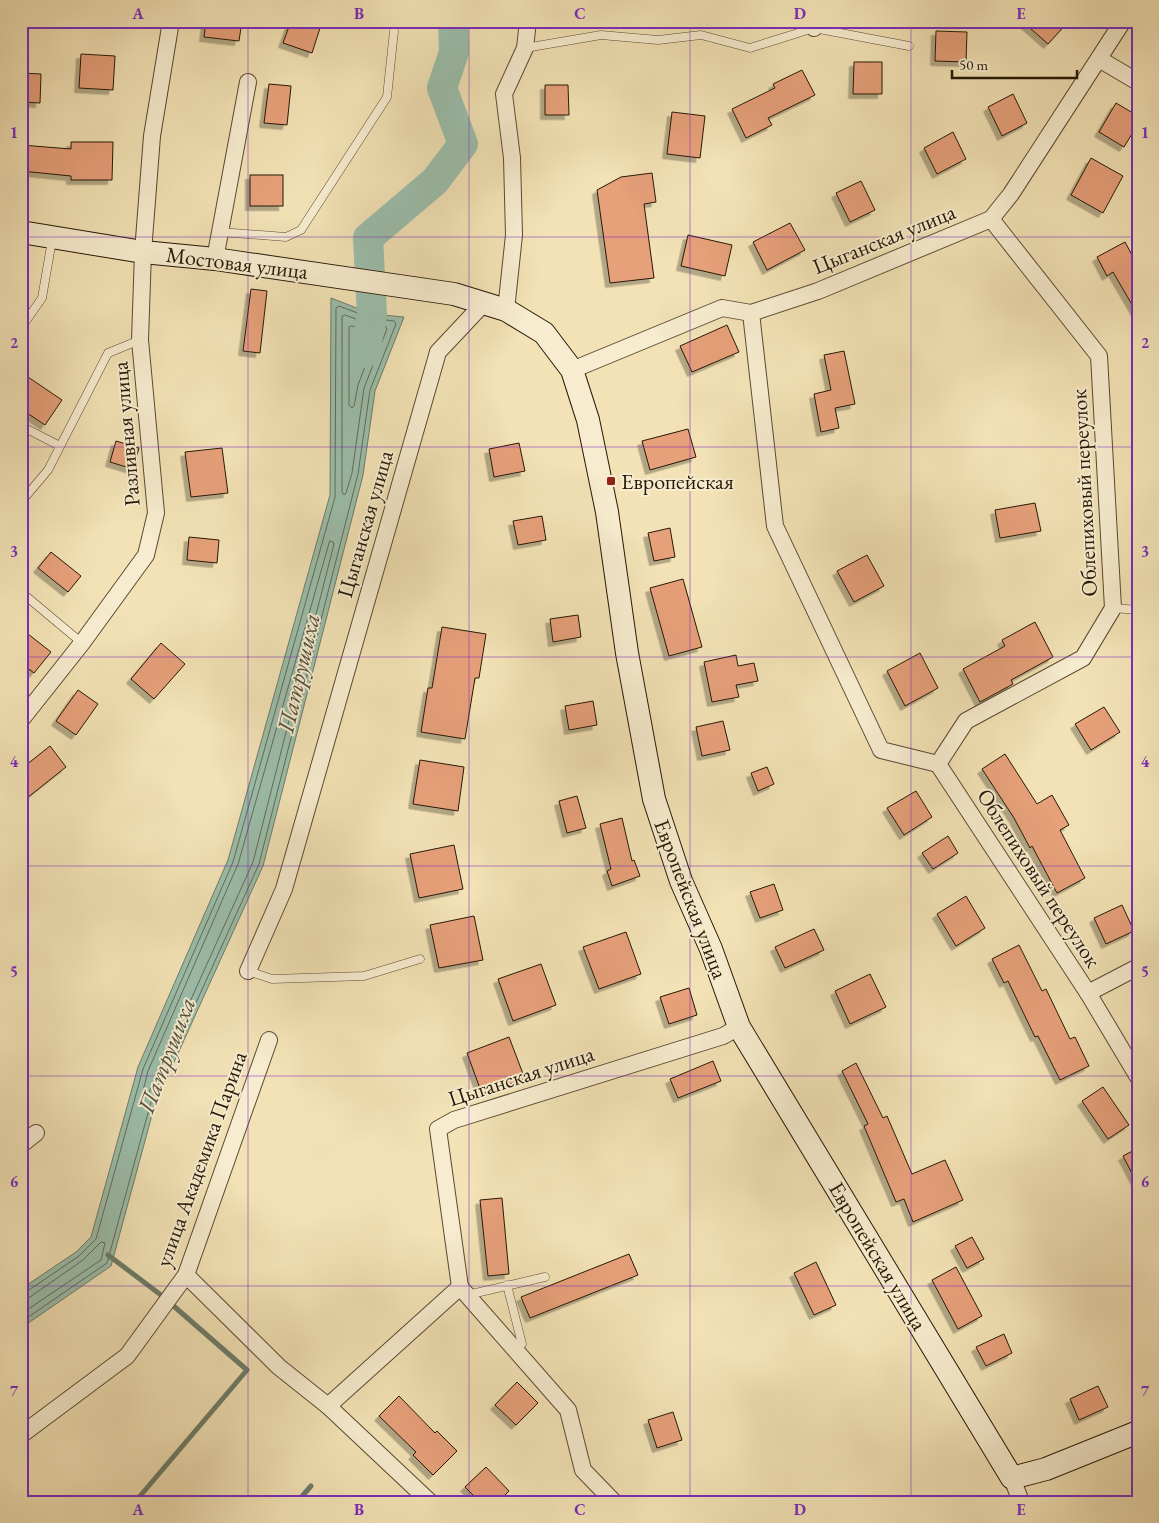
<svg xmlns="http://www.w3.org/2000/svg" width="1159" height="1523" viewBox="0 0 1159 1523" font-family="'EB Garamond',serif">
<defs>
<filter id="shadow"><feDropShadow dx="-4.5" dy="4.5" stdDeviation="0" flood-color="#0004"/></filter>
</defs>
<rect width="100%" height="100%" fill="#f2e2b5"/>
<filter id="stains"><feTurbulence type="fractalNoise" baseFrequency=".004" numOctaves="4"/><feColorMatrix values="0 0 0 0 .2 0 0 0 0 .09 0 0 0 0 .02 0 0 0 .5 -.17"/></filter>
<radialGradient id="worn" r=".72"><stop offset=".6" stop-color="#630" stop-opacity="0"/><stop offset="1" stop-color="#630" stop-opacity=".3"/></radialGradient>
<path fill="#9bbeab" stroke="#6c7c69" d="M331,298L372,314L404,317L375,391L363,475L263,866L155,1104L111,1266L21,1328V1289L76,1252L91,1237L138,1067L228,860L330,495Z"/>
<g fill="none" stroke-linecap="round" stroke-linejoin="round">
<g stroke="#606b58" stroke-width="1">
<path d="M345,315L370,324L385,326L387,329L364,388L352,473L346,493L344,495L342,492V317Z"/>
<path d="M352,326L375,333L377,335L358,385L354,406L352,408L349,405V327Z"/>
<path d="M330,541L333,542L334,544L253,862L147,1097L143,1098L142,1095L148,1071L238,864Z"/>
<path d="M21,1292H26L79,1256L96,1239L143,1069L233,862L335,497L336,308L339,306L371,318L394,321L396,324L370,390L358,474L259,864L151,1102L107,1263L21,1322"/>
<path d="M21,1299L30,1297L83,1260L101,1242L105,1243L101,1260L21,1314"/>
</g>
<g stroke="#6c7c69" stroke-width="5">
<path d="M108,1255L161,1295L247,1370L135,1502"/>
<path d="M297,1502L311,1486"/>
</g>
<path stroke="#9bbeab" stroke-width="30" d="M365,353L372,314L368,238L435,181L463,144L442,88L454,52L453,21"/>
</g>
<g fill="#e6a07a" stroke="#261806" filter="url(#shadow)">
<path d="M206,21H242L239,41L204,37Z"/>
<path d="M291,21H298L320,28L312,53L283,43Z"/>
<path d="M1022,21H1069L1048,44Z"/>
<path d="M936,31L967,32L966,62L935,61Z"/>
<path d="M81,54L115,56L113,90L79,88Z"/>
<path d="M854,62H882V94H853Z"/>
<path d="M802,70L815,95L768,118L772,125L746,138L732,109L775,88L773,84Z"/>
<path d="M21,73L41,74L40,103L21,102Z"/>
<path d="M269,84L291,86L287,125L264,123Z"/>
<path d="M545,85H568L569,115H545Z"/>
<path d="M1013,94L1027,123L1002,136L988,107Z"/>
<path d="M1116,103L1138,116V124L1124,147L1099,132Z"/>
<path d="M672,112L705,116L700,158L667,154Z"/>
<path d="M953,132L966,159L937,174L924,148Z"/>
<path d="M71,142H113L112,180H71V176L21,171V145L71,149Z"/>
<path d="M1091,158L1123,176L1103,213L1071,195Z"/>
<path d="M652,173L656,202L644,204L654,278L610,283L597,190L621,177Z"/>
<rect x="250" y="175" width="33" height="31"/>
<path d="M861,181L875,210L850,222L836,193Z"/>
<path d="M790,223L805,250L767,270L753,242Z"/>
<path d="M688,235L732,245L725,276L681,266Z"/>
<path d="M1125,242L1138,266V315L1113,272L1107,276L1097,257Z"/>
<path d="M251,289L267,291L260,353L243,351Z"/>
<path d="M727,325L739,352L692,372L680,346Z"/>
<path d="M844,351L855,404L835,408L839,428L821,432L814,394L831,390L824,355Z"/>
<path d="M28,377L62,400L45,425L21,409V388Z"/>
<path d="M688,429L696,457L650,470L642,441Z"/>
<path d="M116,441L139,448L133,469L110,462Z"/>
<path d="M519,443L525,471L494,477L489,449Z"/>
<path d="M222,448L228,493L191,497L185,452Z"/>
<path d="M1035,503L1041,531L1000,538L995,510Z"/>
<path d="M542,516L546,540L518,545L513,521Z"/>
<path d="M670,528L675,557L654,561L648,533Z"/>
<path d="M189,537L219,540L217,563L187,560Z"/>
<path d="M51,552L81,576L68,592L38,568Z"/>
<path d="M867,555L884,586L854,602L837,571Z"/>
<path d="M683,579L702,647L669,656L650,588Z"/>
<path d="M578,615L581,637L553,642L550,619Z"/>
<path d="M1035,622L1053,657L1011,680L1013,684L980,702L963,669L1005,646L1002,640Z"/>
<path d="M442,627L486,634L479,678H475L465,739L421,732L428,688H432Z"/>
<path d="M28,634L51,652L34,673L21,663V642Z"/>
<path d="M161,643L185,664L154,699L131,679Z"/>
<path d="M920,653L938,688L905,706L887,671Z"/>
<path d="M736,655L738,666L754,663L758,681L736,685L739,697L712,702L704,662Z"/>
<path d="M78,690L98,704L76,735L56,721Z"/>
<path d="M593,701L597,725L569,730L565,706Z"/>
<path d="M1104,707L1120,732L1091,750L1075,724Z"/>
<path d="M723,721L730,750L702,756L696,727Z"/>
<path d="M50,746L66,767L27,798L21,791V769Z"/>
<path d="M1005,754L1037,804L1052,795L1069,825L1060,830L1085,878L1057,893L1032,846L1030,848L1014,818L982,769Z"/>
<path d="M420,760L464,767L458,811L413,804Z"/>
<path d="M767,767L774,784L758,791L751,773Z"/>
<path d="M916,791L932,817L904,835L887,808Z"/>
<path d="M577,796L586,828L567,833L559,801Z"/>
<path d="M622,818L632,861L634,860L640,876L612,886L607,871L611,869L600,824Z"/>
<path d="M948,836L958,853L933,869L922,853Z"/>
<path d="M454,845L463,889L419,898L410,854Z"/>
<path d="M774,884L783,910L760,918L750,892Z"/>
<path d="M966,896L985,928L956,946L937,914Z"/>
<path d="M1122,905L1134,931L1106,944L1094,918Z"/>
<path d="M474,916L483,960L439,968L430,925Z"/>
<path d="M814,929L824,950L785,968L775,947Z"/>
<path d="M626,932L641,974L599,989L583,947Z"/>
<path d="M1019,945L1042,991L1046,989L1070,1039L1075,1037L1089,1066L1060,1080L1038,1036L1035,1037L1008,981L1004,983L992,959Z"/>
<path d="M541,964L556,1005L513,1021L498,979Z"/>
<path d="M870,974L886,1007L850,1024L835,991Z"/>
<path d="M689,988L697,1015L669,1024L660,997Z"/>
<path d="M509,1037L525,1079L482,1094L467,1053Z"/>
<path d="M713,1061L721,1081L678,1098L670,1079Z"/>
<path d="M856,1063L883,1118L887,1116L912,1174L945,1160L963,1200L913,1222L904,1199L896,1202L864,1126L868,1124L842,1071Z"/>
<path d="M1103,1087L1129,1125L1108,1139L1082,1101Z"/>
<path d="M1138,1148V1185L1123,1156Z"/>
<path d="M502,1198L509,1274L488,1276L480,1200Z"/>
<path d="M972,1237L984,1259L967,1268L955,1246Z"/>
<path d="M629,1254L638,1275L530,1318L521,1297Z"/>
<path d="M816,1262L836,1305L814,1315L794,1273Z"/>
<path d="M956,1267L982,1316L958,1329L932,1280Z"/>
<path d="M1004,1334L1012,1353L986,1366L976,1347Z"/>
<path d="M517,1382L538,1403L516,1425L495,1405Z"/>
<path d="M1098,1386L1108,1407L1079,1420L1070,1399Z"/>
<path d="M399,1396L435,1433L437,1431L457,1451L433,1475L413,1455L416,1452L379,1416Z"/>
<path d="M673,1412L682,1440L657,1448L648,1420Z"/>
<path d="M486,1467L509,1491L498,1502H480L465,1487Z"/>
</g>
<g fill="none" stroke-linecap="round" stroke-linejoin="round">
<defs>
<g id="lane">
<path d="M525,48L601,35L658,40L701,35L750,48L814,28L909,46"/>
<path d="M219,232L286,237L301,230L387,97L394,31"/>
<path d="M21,328L42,298L52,240"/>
<path d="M21,426L60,446"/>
<path d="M21,502L48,470L108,353L140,340"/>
<path d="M21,592L82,643"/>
<path d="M1113,608L1138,610"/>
<path d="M248,971L272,979L364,976L420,959"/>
<path d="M507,1285L522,1344L515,1350"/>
<path d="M467,1295L545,1277"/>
</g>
<g id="street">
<path d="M814,28L815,21"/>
<path d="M1099,59L1138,82"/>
<path d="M991,219L1099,356L1113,608L1083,658L966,721L938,764L1088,993L1138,1077"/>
<path d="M215,259L248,82"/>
<path d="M506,310L514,235L512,158L504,94L525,48L528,21"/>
<path d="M751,313L775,526L881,750L938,764"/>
<path d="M572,370L722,308L751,313L818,291L991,219L1011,194L1123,21"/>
<path d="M21,720L82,643L146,555L156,513L140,340L143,252L152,136L171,21"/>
<path d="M248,971L284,889L438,352L484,303"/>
<path d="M1088,993L1138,967"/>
<path d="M21,1145L36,1133"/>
<path d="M186,1275L279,1367L328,1406"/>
<path d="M460,1287L568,1410L583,1470L614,1502"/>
<path d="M21,1435L127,1356L186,1275L269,1040"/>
<path d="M1012,1478L1021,1502"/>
<path d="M430,1502L328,1406L460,1287L438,1129L454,1120L723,1036L739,1027"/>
</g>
<path id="secondary" d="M21,232L143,252L215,259L454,294L506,310L544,333L572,370L588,420L607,512L627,653L654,799L681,881L711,949L739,1027L1012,1478L1046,1469L1138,1432"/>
</defs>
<use href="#lane" stroke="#594a32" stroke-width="9"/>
<use href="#street" stroke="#594a32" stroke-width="18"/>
<use href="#secondary" stroke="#261806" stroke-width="24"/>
<use href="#lane" stroke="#f7eccf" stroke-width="8"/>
<use href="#street" stroke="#f7eccf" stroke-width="16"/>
<use href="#secondary" stroke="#f7eccf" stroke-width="22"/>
</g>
<path fill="none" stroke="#7b2cbf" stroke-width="1" stroke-opacity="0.55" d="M248,21V1502M469,21V1502M690,21V1502M911,21V1502M21,237H1138M21,447H1138M21,657H1138M21,866H1138M21,1076H1138M21,1286H1138"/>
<rect fill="#8f2418" stroke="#f7eccf" stroke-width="2" x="606" y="476" width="10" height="10" rx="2.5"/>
<g text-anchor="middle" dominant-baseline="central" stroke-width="4" stroke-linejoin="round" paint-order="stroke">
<g font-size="22" fill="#261806" stroke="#f7eccf">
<text transform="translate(884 239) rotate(-22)">Цыганская улица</text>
<text transform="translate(237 263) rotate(7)">Мостовая улица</text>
<text transform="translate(126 434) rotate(-95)">Разливная улица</text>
<text transform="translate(1084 493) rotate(-93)">Облепиховый переулок</text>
<text transform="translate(365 524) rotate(-74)">Цыганская улица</text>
<text transform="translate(1039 878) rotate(57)">Облепиховый переулок</text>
<text transform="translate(691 899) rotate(69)">Европейская улица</text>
<text transform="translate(521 1076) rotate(-18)">Цыганская улица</text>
<text transform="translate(201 1159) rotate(-70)">улица Академика Парина</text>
<text transform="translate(878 1256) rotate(59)">Европейская улица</text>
</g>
<g font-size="22" fill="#261806" stroke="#f7eccf" text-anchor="start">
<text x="621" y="481">Европейская</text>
</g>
<g font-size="24" font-style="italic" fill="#4f5240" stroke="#f7eccf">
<text transform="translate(298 673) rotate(-77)">Патрушиха</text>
<text transform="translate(166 1055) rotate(-69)">Патрушиха</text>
</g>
</g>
<rect width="1159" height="1523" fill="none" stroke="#f2e2b5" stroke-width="55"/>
<path d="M952 70v8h125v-8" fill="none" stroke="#261806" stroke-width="2.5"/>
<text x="959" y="70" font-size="15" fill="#261806" stroke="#f7eccf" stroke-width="4" paint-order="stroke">50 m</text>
<rect x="28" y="28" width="1104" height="1468" fill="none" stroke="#7b2cbf" stroke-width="2"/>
<g font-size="16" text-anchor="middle" font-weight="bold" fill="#7b2cbf">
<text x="138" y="19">A</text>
<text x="359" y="19">B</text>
<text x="580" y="19">C</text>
<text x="800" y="19">D</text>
<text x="1021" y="19">E</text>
<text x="14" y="138">1</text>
<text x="1145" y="138">1</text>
<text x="14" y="348">2</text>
<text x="1145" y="348">2</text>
<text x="14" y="557">3</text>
<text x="1145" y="557">3</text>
<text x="14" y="767">4</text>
<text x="1145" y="767">4</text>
<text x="14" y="977">5</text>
<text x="1145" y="977">5</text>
<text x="14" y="1187">6</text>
<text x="1145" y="1187">6</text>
<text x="14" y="1396">7</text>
<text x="1145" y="1396">7</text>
<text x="138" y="1515">A</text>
<text x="359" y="1515">B</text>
<text x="580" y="1515">C</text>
<text x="800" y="1515">D</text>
<text x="1021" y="1515">E</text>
</g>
<rect width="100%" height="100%" filter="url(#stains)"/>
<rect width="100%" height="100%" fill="url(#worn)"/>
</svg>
